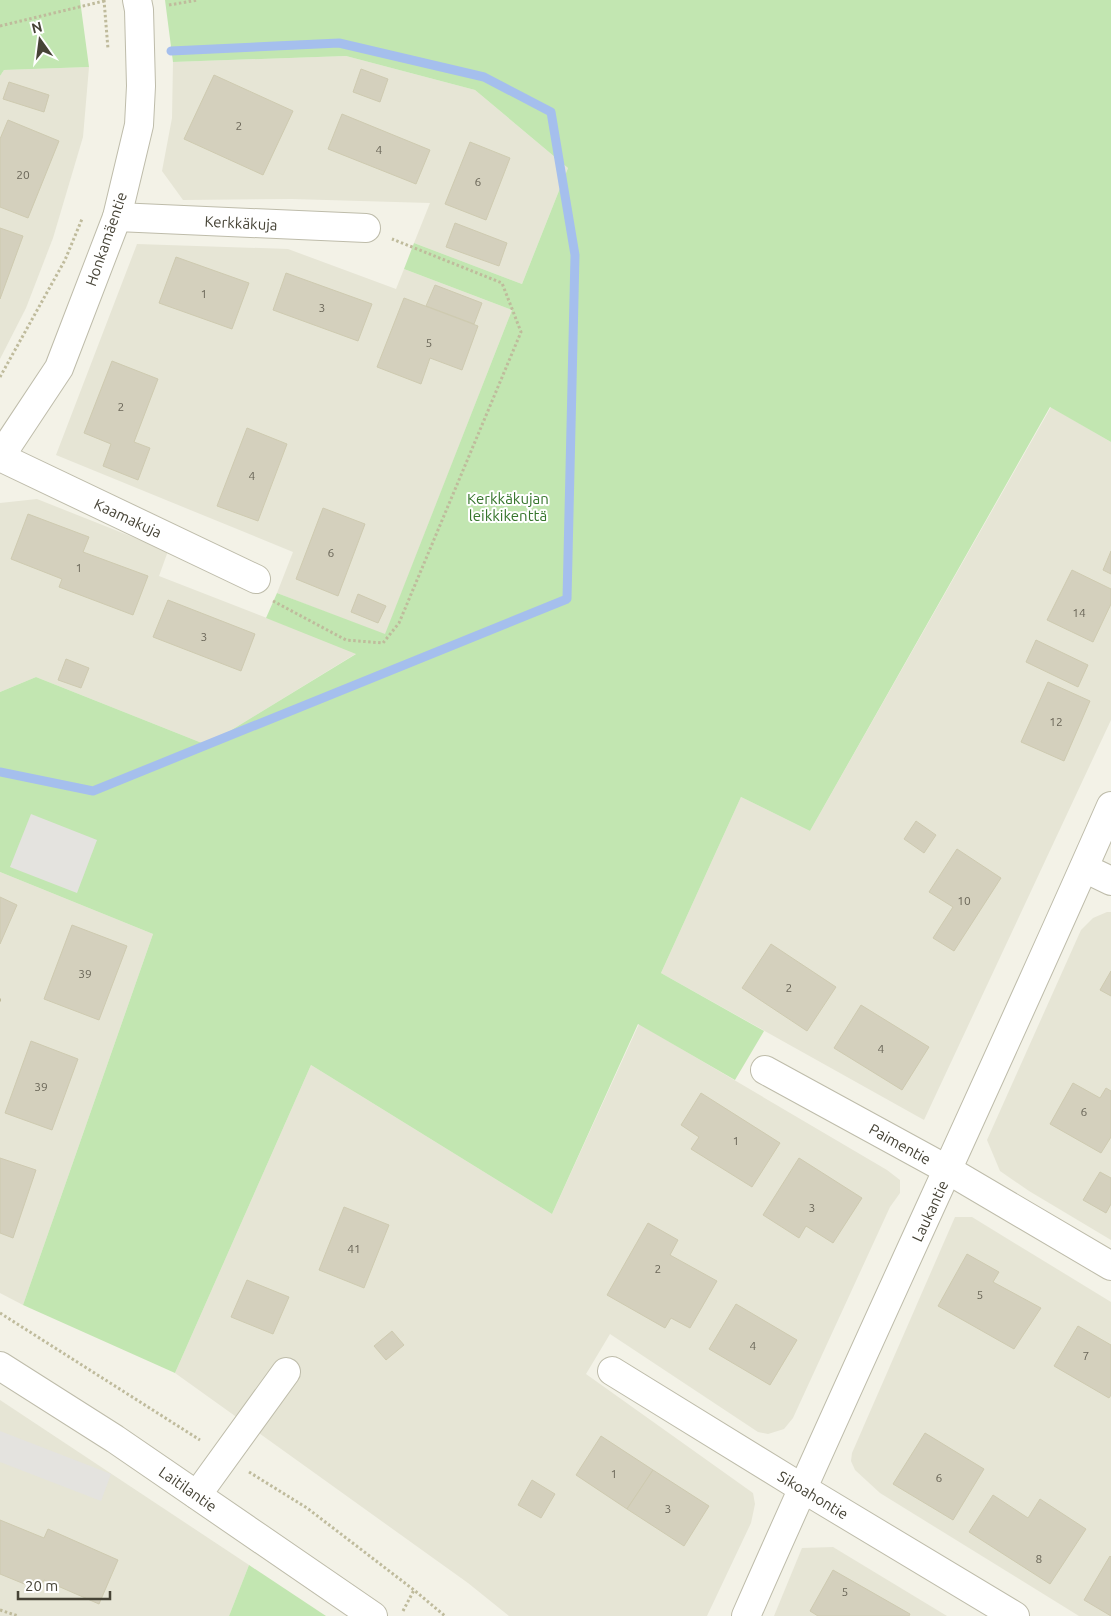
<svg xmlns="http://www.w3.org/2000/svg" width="1111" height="1616" viewBox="0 0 1111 1616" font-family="Ubuntu,sans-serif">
<rect width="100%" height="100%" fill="#f3f2e7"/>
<g fill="#e6e5d5">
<path d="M346,56L475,90L568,168L522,284L414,243L430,203L292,199L183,200L162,171L172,118L173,62Z"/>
<path d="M89,67L83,137L53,238L26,308L0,359V76L4,70Z"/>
<path d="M137,244L288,249L396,289L404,269L512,310L385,635L277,593L293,552L56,455Z"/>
<path d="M1051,407L1111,442V720L924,1120L661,973L741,797L810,831Z"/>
<path d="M37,499L168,551L159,576L357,653L207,745L36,677L0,692V503Z"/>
<path d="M0,872L153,934L23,1305L0,1293Z"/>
<path d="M1107,912H1111V1240L1029,1191L1000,1171L987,1140L1081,930L1093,918Z"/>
<path d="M639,1024L887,1170L900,1180V1193L890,1207L793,1418L784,1429L768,1434L758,1432L610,1334L586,1374L753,1493L755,1504L751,1523L707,1616H509L468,1583L175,1373L311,1065L552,1214Z"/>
<path d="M955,1217H972L1111,1302V1616H1079L880,1493L855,1470L851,1461L852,1453Z"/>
<path d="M0,1400L249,1565L229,1616H0Z"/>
<path d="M833,1547L947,1616H774L802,1548Z"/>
</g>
<g fill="#c2e6b1">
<path d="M0,0H80L89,67L4,70L0,76Z"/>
<path d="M165,0H1111V442L1050,407L810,831L741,797L661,973L764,1031L735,1080L638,1024L552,1214L311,1065L175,1373L23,1305L153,934L0,872V692L36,677L207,745L356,654L266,618L277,593L385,634L512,310L404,269L414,243L522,284L568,168L475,90L346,56L173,62Z"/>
<path d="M249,1565L326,1616H229Z"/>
</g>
<g fill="#e4e3df">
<path d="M31,814L97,840L77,893L10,867Z"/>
<path d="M0,1431L111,1474L101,1501L0,1462Z"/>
</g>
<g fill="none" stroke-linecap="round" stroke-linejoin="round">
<path stroke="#a5bfed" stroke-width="9" d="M0,772L93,791L567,599L575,255L551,112L484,77L339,43L171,51"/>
</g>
<g fill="#d4d0bd" stroke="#cecab0">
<path d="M361,69L388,79L380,102L353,92Z"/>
<path d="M214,75L293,111L263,175L184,139Z"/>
<path d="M9,82L49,95L44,112L3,99Z"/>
<path d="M342,114L430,150L416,184L328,149Z"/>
<path d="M8,120L59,141L28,218L0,207V139Z"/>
<path d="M470,142L510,158L486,220L445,204Z"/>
<path d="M455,223L507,243L499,266L446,247Z"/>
<path d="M0,228L23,236L0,299Z"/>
<path d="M176,257L249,283L232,329L159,303Z"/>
<path d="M286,273L372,304L358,341L273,310Z"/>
<path d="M435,285L482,303L474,324L426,306Z"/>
<path d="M404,298L478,326L462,370L430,358L421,384L377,367Z"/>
<path d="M112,361L158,379L134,442L150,448L138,480L103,466L111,444L84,433Z"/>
<path d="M247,428L287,444L258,521L217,506Z"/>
<path d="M323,508L365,524L338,596L296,579Z"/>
<path d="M28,514L89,537L83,552L148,576L133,615L59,587L62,579L11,559Z"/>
<path d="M1111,551V574L1103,570Z"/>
<path d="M1072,570L1111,589V604L1093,642L1047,620Z"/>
<path d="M358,594L386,606L378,623L351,612Z"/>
<path d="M168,600L255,634L241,671L153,637Z"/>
<path d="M1036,640L1088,665L1078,687L1026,662Z"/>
<path d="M66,659L89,668L81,688L58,680Z"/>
<path d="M1048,682L1090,701L1064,761L1021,742Z"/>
<path d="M916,821L936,835L924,853L904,839Z"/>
<path d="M957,849L1001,878L954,951L933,938L953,907L929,892Z"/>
<path d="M0,897L17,905L0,944Z"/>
<path d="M72,925L127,946L99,1020L44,999Z"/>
<path d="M771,944L836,987L807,1031L742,988Z"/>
<path d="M1111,971V996L1100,990Z"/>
<path d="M861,1005L929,1047L902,1090L834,1048Z"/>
<path d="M31,1041L78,1059L52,1130L5,1113Z"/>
<path d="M1073,1083L1100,1098L1106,1088L1111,1091V1137L1101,1153L1050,1124Z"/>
<path d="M701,1093L780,1143L752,1187L691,1149L699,1137L681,1125Z"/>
<path d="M0,1158L36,1170L13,1238L0,1233Z"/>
<path d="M799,1158L862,1198L833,1243L806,1226L799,1238L763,1215Z"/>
<path d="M1100,1172L1111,1178V1204L1106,1213L1083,1200Z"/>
<path d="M344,1207L389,1225L364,1288L319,1270Z"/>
<path d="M648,1223L678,1240L670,1255L717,1281L690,1328L671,1318L665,1328L607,1295Z"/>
<path d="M967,1254L999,1272L993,1282L1041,1308L1014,1349L938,1306Z"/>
<path d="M247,1280L289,1297L273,1334L231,1317Z"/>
<path d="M736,1304L797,1340L770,1385L709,1349Z"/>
<path d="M1078,1326L1111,1345V1395L1109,1398L1054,1366Z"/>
<path d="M392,1331L404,1345L386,1360L374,1346Z"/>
<path d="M925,1433L984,1469L953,1520L893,1484Z"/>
<path d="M601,1436L653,1470L627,1509L576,1475Z"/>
<path d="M653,1470L709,1506L684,1546L627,1509Z"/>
<path d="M532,1480L555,1494L541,1518L518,1505Z"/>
<path d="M993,1495L1028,1518L1040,1499L1086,1529L1050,1584L969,1532Z"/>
<path d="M0,1520L44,1538L48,1529L118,1560L99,1604L44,1580L39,1590L0,1574Z"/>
<path d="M1110,1556L1111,1557V1616L1084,1600Z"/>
<path d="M833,1570L910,1614L909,1616H818L810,1611Z"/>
</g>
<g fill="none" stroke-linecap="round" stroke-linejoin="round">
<defs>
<g id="minor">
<path d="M117,217L366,228"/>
<path d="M0,457L59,368L117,217L139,125L141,86L139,10L137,0"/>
<path d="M0,457L256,579"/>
<path d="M1084,868L1111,881"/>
<path d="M765,1070L948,1170L1111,1266"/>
<path d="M0,1366L115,1439L373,1616"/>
<path d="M612,1371L802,1488L1015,1616"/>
<path d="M197,1495L286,1372"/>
<path d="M746,1616C865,1345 992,1077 1111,806"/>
</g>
</defs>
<use href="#minor" stroke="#bebcaa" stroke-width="30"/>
<g stroke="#bfbb9c" stroke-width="3" stroke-dasharray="2.5 2.5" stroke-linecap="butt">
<path d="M104,0L108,49"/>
<path d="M169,5L198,0"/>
<path d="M0,26L104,1"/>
<path d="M0,377L65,260L82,219"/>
<path d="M273,601L346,640L383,643L399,623L521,332L502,283L392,239"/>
<path d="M0,1000H1"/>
<path d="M0,1313L200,1440"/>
<path d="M249,1472L307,1508L414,1590L445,1616"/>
<path d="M0,1610L18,1616"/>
<path d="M403,1611L414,1590"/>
</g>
<use href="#minor" stroke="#fff" stroke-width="28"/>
</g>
<g text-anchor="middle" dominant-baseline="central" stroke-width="4" stroke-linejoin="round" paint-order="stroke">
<g font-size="12" fill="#6a6658">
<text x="239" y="125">2</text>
<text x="379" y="149">4</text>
<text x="23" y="174">20</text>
<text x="478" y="181">6</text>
<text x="204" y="293">1</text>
<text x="322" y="307">3</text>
<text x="429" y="342">5</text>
<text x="121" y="406">2</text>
<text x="252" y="475">4</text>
<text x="331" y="552">6</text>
<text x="79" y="567">1</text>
<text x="1079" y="612">14</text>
<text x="204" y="636">3</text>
<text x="1056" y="721">12</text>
<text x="964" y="900">10</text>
<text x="85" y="973">39</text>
<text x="789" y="987">2</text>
<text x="881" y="1048">4</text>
<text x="41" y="1086">39</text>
<text x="1084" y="1111">6</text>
<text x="736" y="1140">1</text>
<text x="812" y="1207">3</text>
<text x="354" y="1248">41</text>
<text x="658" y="1268">2</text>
<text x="980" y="1294">5</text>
<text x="753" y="1345">4</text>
<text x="1086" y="1355">7</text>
<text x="614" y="1473">1</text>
<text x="939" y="1477">6</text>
<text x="668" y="1508">3</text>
<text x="1039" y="1558">8</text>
<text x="845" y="1591">5</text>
</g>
<g font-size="15" fill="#464336" stroke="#fff">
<text transform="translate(241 223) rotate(3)">Kerkkäkuja</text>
<text transform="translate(106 239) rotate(-71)">Honkamäentie</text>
<text transform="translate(128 518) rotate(25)">Kaamakuja</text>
<text transform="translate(900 1144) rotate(29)">Paimentie</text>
<text transform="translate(930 1211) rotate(-65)">Laukantie</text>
<text transform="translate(188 1489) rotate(35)">Laitilantie</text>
<text transform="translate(813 1495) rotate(31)">Sikoahontie</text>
</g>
<g font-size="15" fill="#36752c" stroke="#fff">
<text x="508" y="498">Kerkkäkujan<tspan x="508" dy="17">leikkikenttä</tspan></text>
</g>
</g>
<g transform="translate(40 40) rotate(346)" stroke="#ffffff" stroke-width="4" paint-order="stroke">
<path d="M0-4L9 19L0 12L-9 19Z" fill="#464336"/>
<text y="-8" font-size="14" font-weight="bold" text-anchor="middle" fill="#464336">N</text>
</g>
<path d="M18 1591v8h92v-8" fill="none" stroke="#464336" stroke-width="2.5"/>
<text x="25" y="1591" font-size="15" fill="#464336" stroke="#ffffff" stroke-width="4" paint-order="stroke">20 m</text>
</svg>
